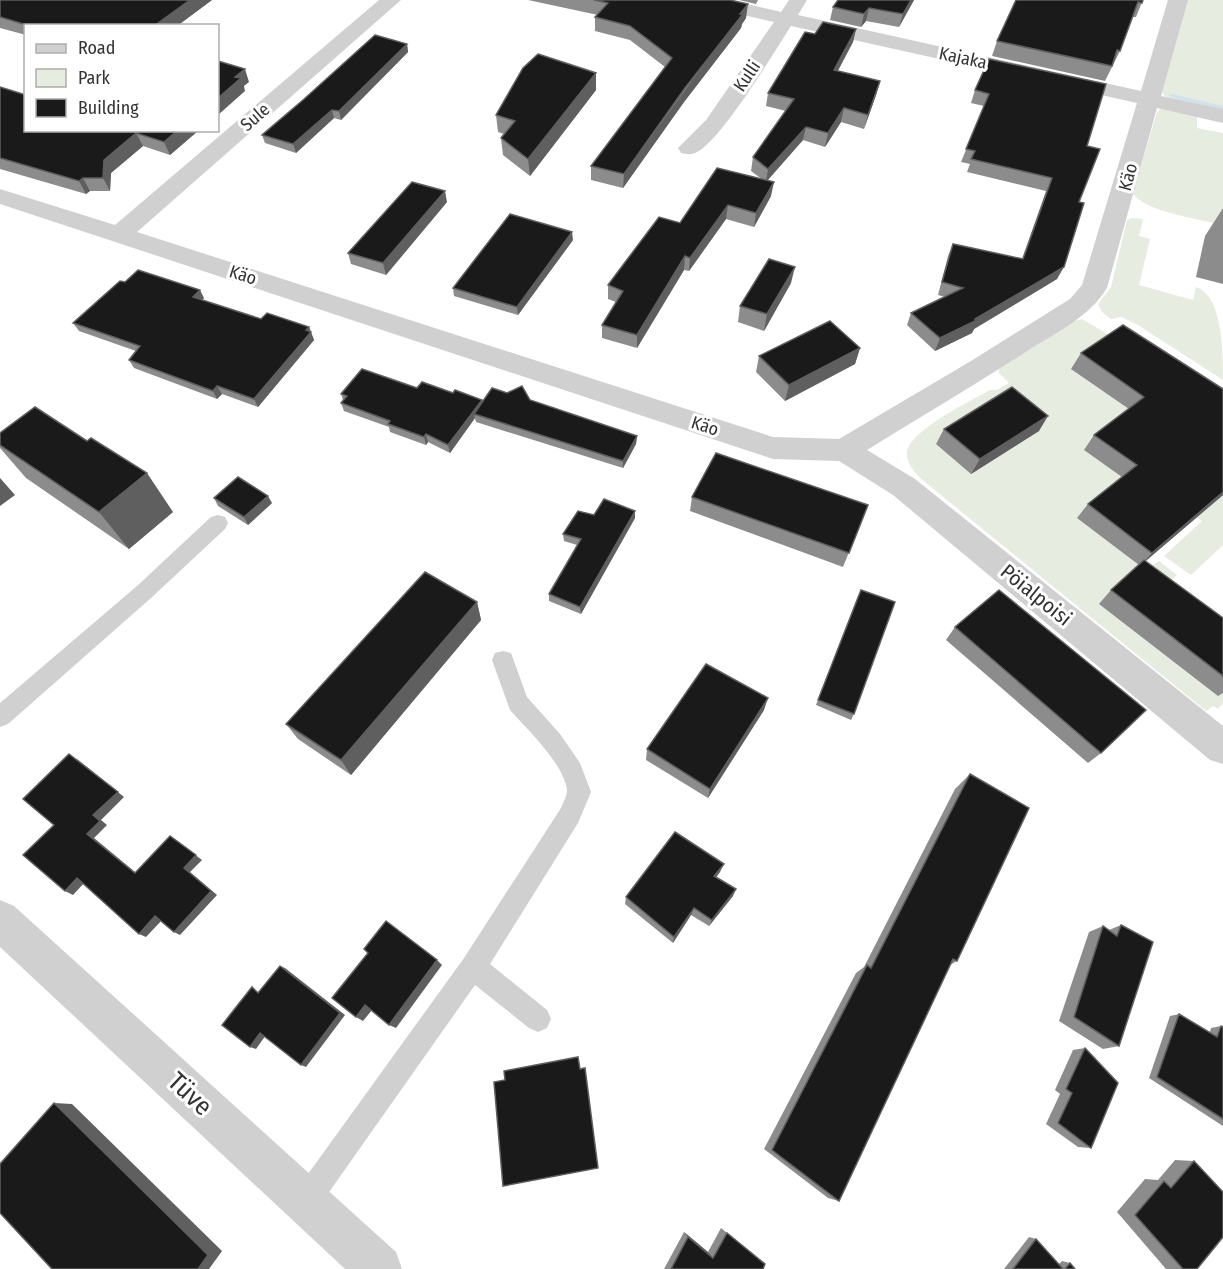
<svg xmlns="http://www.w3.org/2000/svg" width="1223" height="1269" viewBox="0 0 1223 1269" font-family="'Fira Sans Condensed',sans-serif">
<rect width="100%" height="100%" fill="#fff"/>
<g fill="#e6ecdf">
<path d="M1184,0H1223V109L1165,97L1161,90Z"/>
<path d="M1161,109L1197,116V128L1223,133V225C1203,220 1142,211 1133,193L1157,112Z"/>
<path d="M1132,218L1143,219L1139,236L1150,239L1139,285L1193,300L1196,287C1223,296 1223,352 1223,380L1138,325L1122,317L1111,319L1102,312L1098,304L1111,287L1127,220Z"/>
<path d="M1082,319L1116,339L1223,476V545L1191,575L1164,556L1202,521L1186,508L1135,552L1153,565L1159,561L1177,575L1165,586L1223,642V703L1218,709L1213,706L1206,711L920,478C914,471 907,464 907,454C906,432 971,401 990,390H997L1009,383L999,373V369L1074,321Z"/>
</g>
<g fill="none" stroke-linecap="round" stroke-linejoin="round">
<path fill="#cfe2ee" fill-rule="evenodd" d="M1172,94L1223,106V110L1170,97L1169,96Z"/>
<g fill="#d0d0d0" fill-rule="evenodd">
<path d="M218,515L225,517L228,523L225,529L151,598L8,724L0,727V703L137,586L211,517Z"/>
<path d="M503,651L511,653L527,697L560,734L580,763L591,792L578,823L490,964L547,1010L551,1019L547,1028L538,1032L529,1028L475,985L315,1212L305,1216L295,1212L291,1202L295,1192L464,958L561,808C563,803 567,796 567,790C564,764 527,729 510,710L492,660L495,653Z"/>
</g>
<g fill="#d0d0d0" fill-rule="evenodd">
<path d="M379,0H401L137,232L773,437L839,439L971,361L1070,299L1082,285L1137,103L791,26C774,52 720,143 695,153C690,155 686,154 681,153L678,148L706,120L774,22L696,4L693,0H729L781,12L789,0H807L798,15L1141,91L1168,0H1188L1161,96L1223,109V123L1157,108L1107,288C1090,316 1059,331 1032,348C978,383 922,416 867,450L915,479L1223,726V764L1210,760L893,495L839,461L773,459L0,204V189L115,225Z"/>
<path d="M0,900L14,906L396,1252L402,1269H345L0,947Z"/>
</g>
</g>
<g fill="#8c8c8c">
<path d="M0,0H212L177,26H26V35L0,28Z"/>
<path d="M528,0H730L746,18L742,24L741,28L684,102L623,188L591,180V166L665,67L630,40L595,31V17L598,15Z"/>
<path d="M739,0H758L756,4Z"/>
<path d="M914,0L899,27L866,21L861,27L830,20L833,7Z"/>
<path d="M1143,0L1136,17H1132L1120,51L1105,81L992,56L997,41Z"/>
<path d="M856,29L853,42L838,71L880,81L876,95L864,129L841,122L825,147L803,140L767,181L771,196L754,227L726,219L689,271L684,270L637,348L602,338V325L616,302L608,299V285L680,223L763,180L751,171L753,157L786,111L766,106L768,93L815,34Z"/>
<path d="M407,44L408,52L341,120L334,118L296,153L265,143L262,135Z"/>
<path d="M989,59L1087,146L1079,202L1057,279L974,329L972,333L935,351L907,325L911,313L945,297L938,295L948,256L953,244L1022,259L1046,191L967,172L970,164L961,162L984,106L971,103L975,90Z"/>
<path d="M596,73V90L530,176L503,155L501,138L504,134L498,132L496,115Z"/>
<path d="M0,87L26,130H199L170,155L143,146L111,173L110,191H90L86,194L0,169Z"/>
<path d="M447,202L386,275L351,264L348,253Z"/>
<path d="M1223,208V284L1196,277L1205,236Z"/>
<path d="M573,240L518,315L454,296L453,288Z"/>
<path d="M125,282L204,298L202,300L261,319L309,327L314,340L258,407L222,394L217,399L134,368L129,360L136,351L79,331L73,323Z"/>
<path d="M791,283L764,331L738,322L740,306Z"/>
<path d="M860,348L855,364L785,401L756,372L759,356Z"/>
<path d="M1081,353L1223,389V495L1145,561L1223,618V693L1218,696L1099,604L1111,590L1139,565L1077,518L1088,504L1122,477L1084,450L1094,435L1129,409L1071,369Z"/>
<path d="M417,388L453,393L482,403L530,400L637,436L636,444L623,468L476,422L475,418L450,453L428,442L426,445L390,432L389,427L344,411L341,403L343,400L341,394Z"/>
<path d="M944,429L1039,431L971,474L936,444Z"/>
<path d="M0,433L173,512L129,549L26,478L0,448Z"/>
<path d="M692,497L868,505L843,567L690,511Z"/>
<path d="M214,498L272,503L248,525L218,506Z"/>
<path d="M635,511V518L581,614L549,601V594L577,545L564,541L563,534L594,515Z"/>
<path d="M858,596L854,714L851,720L816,705Z"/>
<path d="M477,602L481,620L351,775L298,739L286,724Z"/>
<path d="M955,627L1101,753L1088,763L946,640Z"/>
<path d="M764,710L708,798L646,760L647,749Z"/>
<path d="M970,774L957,961L950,965L839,1201L828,1198L764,1149L856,973L864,967L955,789Z"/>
<path d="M720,872L716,877L733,896L709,926L691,915L673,943L625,904L626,897Z"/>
<path d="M1121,925L1119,1046L1103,1049L1059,1021L1089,932L1103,926L1109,930Z"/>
<path d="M1179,1014L1210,1032L1211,1028L1221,1026L1223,1027V1126L1149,1078L1170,1016Z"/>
<path d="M1085,1048L1091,1148L1078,1147L1046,1124L1060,1094L1055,1090L1073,1050Z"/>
<path d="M1175,1160L1194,1161L1197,1269H1166L1117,1212L1145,1179L1158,1180Z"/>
<path d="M721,1228L765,1264L763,1269H664L684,1232L708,1252Z"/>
<path d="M1029,1237L1036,1239L1059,1264L1062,1261L1070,1263L1075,1269H1004Z"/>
</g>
<g fill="#5f5f5f">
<path d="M190,0H212L177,26H154Z"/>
<path d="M911,0H914L899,27L903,14Z"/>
<path d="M748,4L746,18L742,24L741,28L684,102L623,188L624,174Z"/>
<path d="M869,8L866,21L861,27L864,14Z"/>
<path d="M856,29L853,42L831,83L834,70Z"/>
<path d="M407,44L408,52L341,120L339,111Z"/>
<path d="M245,69L249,82L244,86L245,91L218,115V98L235,77Z"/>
<path d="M596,73V90L530,176L528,159Z"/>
<path d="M880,81L876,95L864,129L868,115Z"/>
<path d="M844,108L841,122L825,147L828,133Z"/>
<path d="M332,110L334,118L296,153L293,144Z"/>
<path d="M806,127L803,140L766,182L768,169Z"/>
<path d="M178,130H199L170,155L164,142Z"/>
<path d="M136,133L143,146L111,173L110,191L103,178L104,160Z"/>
<path d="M83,178L90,191L86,194L79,181Z"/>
<path d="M774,182L771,196L754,227L756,213Z"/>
<path d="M445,191L447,202L386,275L383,263Z"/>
<path d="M728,205L726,219L689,271L690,258Z"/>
<path d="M572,232L573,240L518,315L517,307Z"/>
<path d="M685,256L684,270L637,348V335Z"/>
<path d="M795,267L791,283L764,331L767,314Z"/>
<path d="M1064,267L1057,279L974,329L972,333L935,351L940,338Z"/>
<path d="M200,290L204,298L197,305L193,297Z"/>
<path d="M309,327L314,340L258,407L254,399Z"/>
<path d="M860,348L855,364L785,401L789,385Z"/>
<path d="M217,386L222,394L217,399L213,391Z"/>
<path d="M482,400L483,408L474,414L475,418L450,453L448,445Z"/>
<path d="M1048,416L1039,431L971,474L980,459Z"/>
<path d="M426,434L428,442L426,445L424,437Z"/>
<path d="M637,436L636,444L623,468V461Z"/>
<path d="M147,473L173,512L129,549L99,512Z"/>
<path d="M0,478L15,495L0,506Z"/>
<path d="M1223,492V495L1140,566L1152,553Z"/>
<path d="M268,496L272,503L248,525L244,517Z"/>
<path d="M635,511V518L581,614L580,607Z"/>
<path d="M477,602L481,620L351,775L341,760Z"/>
<path d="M768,698L764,710L708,798L710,789Z"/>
<path d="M77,759L124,797L101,820L107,825L94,838L141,877L135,873L87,834L93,815Z"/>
<path d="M170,836L202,860L190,872L217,895L180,935L174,932L184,868Z"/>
<path d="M724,864L720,872L711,884L714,876Z"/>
<path d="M77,878L85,882L73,895L65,891Z"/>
<path d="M736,889L733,896L709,926L712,920Z"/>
<path d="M694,908L691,915L673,943L674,937Z"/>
<path d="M155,916L162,920L146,937L139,934Z"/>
<path d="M437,960L442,965L396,1028L389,1025Z"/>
<path d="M280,966L285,968L345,1015L306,1067L301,1065Z"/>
<path d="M365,1005L372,1010L363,1021L356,1017Z"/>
<path d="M260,1033L266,1035L256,1049L250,1047Z"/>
<path d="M54,1103L72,1104L222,1251L209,1269H198Z"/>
<path d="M684,1232L708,1252L713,1258L688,1237Z"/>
</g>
<g fill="#1a1a1a" stroke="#5f5f5f" stroke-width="1.5">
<path d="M0,0H190L154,26H30L0,17Z"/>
<path d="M594,0H730L748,4L740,14H743L685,88L624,174L591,166L672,58L630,26L595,17L608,3Z"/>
<path d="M838,0H911L903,14L869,8L864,14L833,7Z"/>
<path d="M1016,0H1143L1142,3L1138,2L1120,51L1117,50L1112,66L997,41Z"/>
<path d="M823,22L856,29L834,70L880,81L868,115L844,108L828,133L806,127L768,169L753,157L794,99L768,93L805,32L815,34Z"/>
<path d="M375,35L407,44L339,111L332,110L293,144L262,135L303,100Z"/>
<path d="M538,54L596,73L528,159L501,138L515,121L496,115L523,68Z"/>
<path d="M989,59L1106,84L1087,146L1100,149L1079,202L1084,203L1064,267L975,319L977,320L940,338L911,313L963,288L942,282L953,244L1023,259L1052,178L971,159L975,151L966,149L989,94L975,90Z"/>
<path d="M218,61L245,69L235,77L241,78L218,98Z"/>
<path d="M0,87L26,95V130H178L164,142L136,133L104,160L103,178H83L79,181L0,158Z"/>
<path d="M717,168L774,182L756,213L728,205L690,258L685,256L637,335L602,325L623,291L608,285L659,217L680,223Z"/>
<path d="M412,182L445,191L383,263L348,253Z"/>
<path d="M510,214L572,232L517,307L453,288Z"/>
<path d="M769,259L795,267L767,314L740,306Z"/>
<path d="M138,270L200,290L193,297L261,319L267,313L309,327L306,330L311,332L254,399L217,386L213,391L129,360L140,346L73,323L120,281L125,282Z"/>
<path d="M830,321L860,348L789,385L759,356Z"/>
<path d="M1123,325L1223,389V492L1152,553L1088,504L1137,465L1094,435L1144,397L1081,353Z"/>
<path d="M362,369L417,388L422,382L453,393L455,390L482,400L448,445L426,434L424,437L388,424L390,421L341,403L347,396L341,394Z"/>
<path d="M522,386L530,400L637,436L623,461L474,414L492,388L507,393Z"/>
<path d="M1012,387L1048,416L980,459L944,429Z"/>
<path d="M35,407L87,441L91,438L147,473L99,512L0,445V433Z"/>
<path d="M716,453L868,505L849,553L692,497Z"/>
<path d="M238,477L268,496L244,517L214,498Z"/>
<path d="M604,499L635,511L580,607L549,594L581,539L563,534L578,511L594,515Z"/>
<path d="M1144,560L1223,618V676L1111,590Z"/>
<path d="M425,572L477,602L341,760L286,724Z"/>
<path d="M861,590L895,602L854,714L818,700Z"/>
<path d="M999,590L1146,710L1101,753L955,627Z"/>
<path d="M706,664L768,698L710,789L647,749Z"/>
<path d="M69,754L118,792L93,815L100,821L87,834L135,873L170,836L196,855L184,868L211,891L174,932L155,916L139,934L77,878L65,891L23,855L54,825L23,799Z"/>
<path d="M970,774L1029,808L957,961L953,959L839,1201L772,1150L867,965L871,968Z"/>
<path d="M675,832L724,864L714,876L736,889L712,920L694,908L674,937L626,897Z"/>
<path d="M386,921L437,960L389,1025L365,1005L356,1017L332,998L368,953L364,949Z"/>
<path d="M1121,925L1153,942L1119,1046L1074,1017L1103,926L1117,936Z"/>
<path d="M280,966L340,1013L301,1065L260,1033L250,1047L222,1025L252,987L258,993Z"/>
<path d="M1179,1014L1217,1037L1221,1026L1223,1027V1119L1157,1077Z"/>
<path d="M1085,1048L1118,1083L1091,1148L1058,1123L1072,1093L1066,1089Z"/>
<path d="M578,1057L580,1069L585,1068L598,1168L503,1186L494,1082L505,1080L504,1071Z"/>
<path d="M54,1103L208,1255L198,1269H52L0,1213V1164Z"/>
<path d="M1194,1161L1223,1192V1237L1197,1269H1183L1135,1215L1164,1181L1171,1188Z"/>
<path d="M727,1233L765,1264L763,1269H671L688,1237L713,1258Z"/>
<path d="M1036,1239L1063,1269H1013Z"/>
<path d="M1070,1263L1075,1269H1065Z"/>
</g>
<g text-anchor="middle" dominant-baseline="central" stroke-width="6" stroke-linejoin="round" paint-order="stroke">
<g font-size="18" fill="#333" stroke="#fff">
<text transform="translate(963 58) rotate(12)">Kajaka</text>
<text transform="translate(747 76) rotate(-56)">Kulli</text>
<text transform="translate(255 117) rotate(-41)">Sule</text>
<text transform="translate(1128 177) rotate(-75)">Käo</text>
<text transform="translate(243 275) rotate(18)">Käo</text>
<text transform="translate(705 426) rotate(18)">Käo</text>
</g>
<g font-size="21" fill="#333" stroke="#fff">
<text transform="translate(1036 595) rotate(39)">Pöialpoisi</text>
</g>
<g font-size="26" fill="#333" stroke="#fff">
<text transform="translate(190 1094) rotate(43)">Tüve</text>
</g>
</g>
<rect x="24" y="24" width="195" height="108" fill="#ffffff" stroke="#adadad" stroke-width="1.5"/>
<rect x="36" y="44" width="30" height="9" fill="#d0d0d0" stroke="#adadad" stroke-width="1.5"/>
<text x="78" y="54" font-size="18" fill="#333333">Road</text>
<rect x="36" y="69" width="30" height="18" fill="#e6ecdf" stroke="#adadad" stroke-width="1.5"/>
<text x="78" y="84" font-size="18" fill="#333333">Park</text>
<rect x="36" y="99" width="30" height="18" fill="#1a1a1a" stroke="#adadad" stroke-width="1.5"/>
<text x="78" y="114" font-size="18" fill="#333333">Building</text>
</svg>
